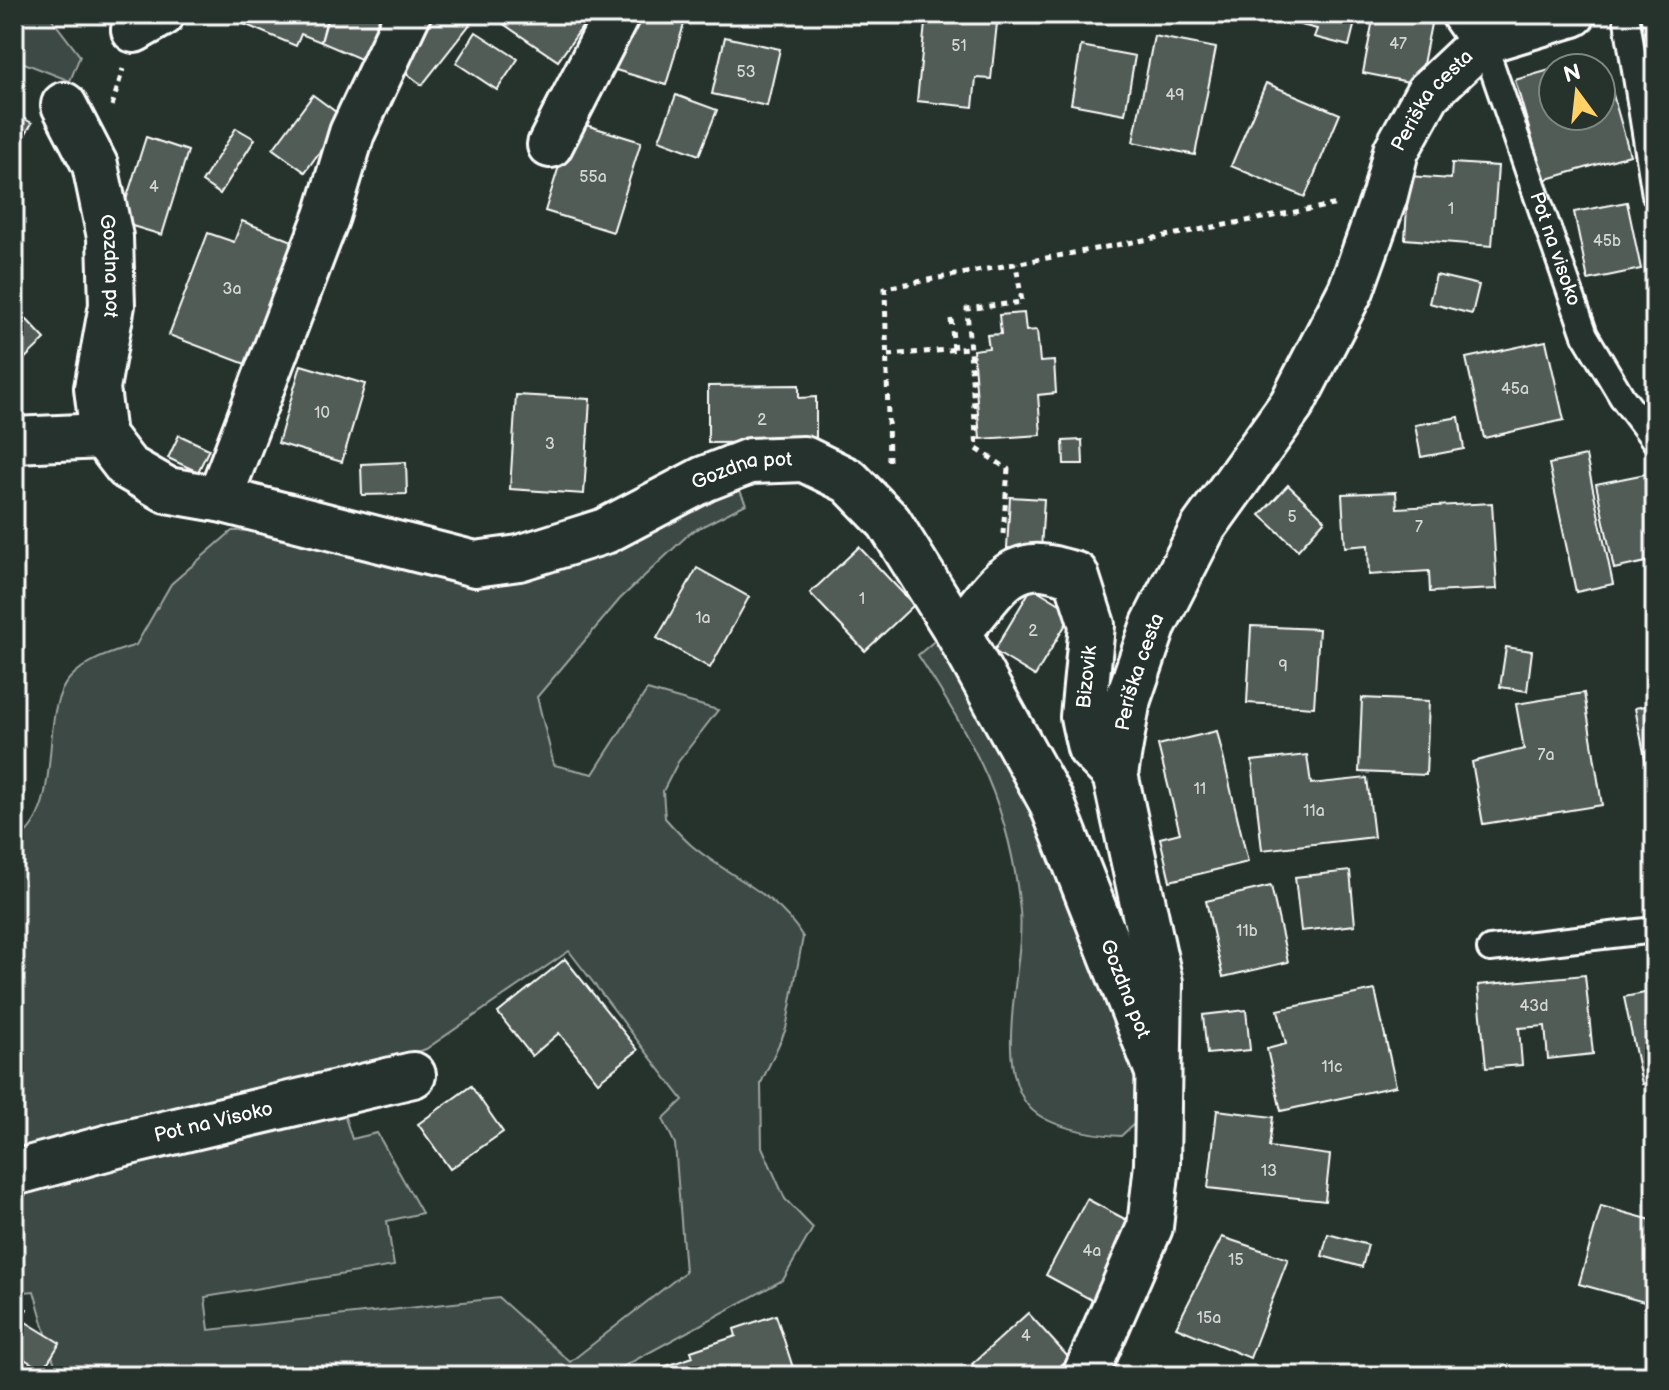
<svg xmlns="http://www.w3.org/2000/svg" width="1669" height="1390" viewBox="0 0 1669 1390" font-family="'Balsamiq Sans',sans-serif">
<rect width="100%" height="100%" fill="#26332d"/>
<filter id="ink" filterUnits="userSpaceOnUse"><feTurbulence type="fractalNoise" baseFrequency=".0125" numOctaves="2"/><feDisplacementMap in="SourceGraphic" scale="16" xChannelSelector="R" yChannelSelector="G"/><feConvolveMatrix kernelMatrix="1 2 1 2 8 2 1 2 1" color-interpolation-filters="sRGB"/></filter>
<g filter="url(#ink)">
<g fill="#3e4944" stroke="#9ea4a2" stroke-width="2">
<path d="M14,14H48L80,56L70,81L14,59Z"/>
<path d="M735,480L746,504L691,532L620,599L537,697L554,765L593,774L647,690L718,710L678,762L663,791L665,818C673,827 682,837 691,845C730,878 776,892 803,937L786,1029L761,1083L762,1147L785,1199L813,1228L783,1280L606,1376H58L34,1291L14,1293V1178L341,1105L352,1139L377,1133L422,1213L387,1221L394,1266L205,1297L209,1330L499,1298L570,1362L685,1272L675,1144L663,1119L683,1100L569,951L426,1049L362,1070L14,1157V842C68,810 36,713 70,678C88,659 112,653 136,645L171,584L232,531L269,530L460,573Z"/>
<path d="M939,637L1048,832L1138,1056L1134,1124L1121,1136C1094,1135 1042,1127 1026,1103C993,1056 1025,965 1020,911C1011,806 974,742 918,655Z"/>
</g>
<g fill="#515c57" stroke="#fff" stroke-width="2">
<path d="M247,14H328L321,42L301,34L296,46L244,24Z"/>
<path d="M329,14H387L370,63L321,42Z"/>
<path d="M425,14H478L422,85L389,60Z"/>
<path d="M503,14H572L585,23L558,61L499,21Z"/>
<path d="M624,14H687L666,85L609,68Z"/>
<path d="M926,14H998L991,79L976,78L973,107L917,101Z"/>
<path d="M1295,14H1357L1349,46L1314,37L1317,29L1293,23Z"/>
<path d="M1374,14H1433L1419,84L1363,73Z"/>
<path d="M476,32L518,59L497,90L456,63Z"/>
<path d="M1154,36L1216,48L1195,155L1133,142Z"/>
<path d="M725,37L780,49L767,106L712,94Z"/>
<path d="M1081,46L1135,56L1125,114L1071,104Z"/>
<path d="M1553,69V116H1601V87L1610,84L1630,155L1544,180L1515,80Z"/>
<path d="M1266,83L1340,114L1305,197L1231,166Z"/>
<path d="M313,95L344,118L305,172L273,149Z"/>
<path d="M676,95L717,110L699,155L659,140Z"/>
<path d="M14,113L32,123L14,153Z"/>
<path d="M573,121L641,142L613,232L545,211Z"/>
<path d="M236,128L255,139L220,194L202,182Z"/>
<path d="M146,137L188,151L162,235L119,222Z"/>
<path d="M1452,163L1498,166L1492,246L1405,239L1409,176L1451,179Z"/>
<path d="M1627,202L1641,269L1588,280L1574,212Z"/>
<path d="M242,221L295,242L248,365L169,335L208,233L234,242Z"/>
<path d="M1436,275L1479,285L1472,314L1429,303Z"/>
<path d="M14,306L45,339L14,369Z"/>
<path d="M1024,313L1026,331L1037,330L1040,362L1054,361L1056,393L1038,395L1041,435L980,439L973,350L989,348L987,335L1001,334L999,315Z"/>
<path d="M1546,341L1564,420L1484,438L1466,358Z"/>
<path d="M301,365L365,384L342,462L278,443Z"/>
<path d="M799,385V398L816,397V442L708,443V386Z"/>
<path d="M516,395L590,399L584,494L510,489Z"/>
<path d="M1459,417L1464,449L1421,457L1415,425Z"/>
<path d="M179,435L209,449L198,472L168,458Z"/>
<path d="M1082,440L1083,464H1064L1063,441Z"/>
<path d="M1586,456L1613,584L1576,592L1549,464Z"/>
<path d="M406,462L407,494L362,495L361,464Z"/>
<path d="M1655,472V560L1614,569L1596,484Z"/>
<path d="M1288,485L1325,520L1298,550L1260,515Z"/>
<path d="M1396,492L1397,508L1492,503L1497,589L1430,592L1429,571L1369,575L1368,545L1345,547L1342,494Z"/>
<path d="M1010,497L1044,499L1041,550L1007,548Z"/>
<path d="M859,547L914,605L865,651L810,593Z"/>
<path d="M697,568L749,597L710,668L657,638Z"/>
<path d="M1032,587L1073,612L1035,676L994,651Z"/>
<path d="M1251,626L1319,629L1314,707L1247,703Z"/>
<path d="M1506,647L1532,651L1527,691L1500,687Z"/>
<path d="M1584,693L1602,805L1483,824L1472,762L1524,749L1516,704Z"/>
<path d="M1362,698L1429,701L1426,775L1359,772Z"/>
<path d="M1655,704V782L1650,783L1635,708Z"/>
<path d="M1217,731L1248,862L1170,881L1160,838L1180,833L1158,745Z"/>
<path d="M1307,755L1311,784L1367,778L1374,837L1262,850L1252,761Z"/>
<path d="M1350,871L1355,925L1301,931L1295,877Z"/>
<path d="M1271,886L1288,962L1223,977L1206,901Z"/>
<path d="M565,959L638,1050L598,1082L559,1033L532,1056L498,1013Z"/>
<path d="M1585,975L1593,1054L1548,1059L1545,1026L1519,1028L1522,1065L1486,1068L1478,985Z"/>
<path d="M1375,990L1396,1086L1281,1111L1267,1049L1286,1044L1278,1010Z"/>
<path d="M1655,991V1082L1642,1084L1624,997Z"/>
<path d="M1246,1010L1250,1050L1207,1054L1203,1015Z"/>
<path d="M471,1086L503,1132L450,1169L418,1124Z"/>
<path d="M1217,1110L1273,1117L1269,1147L1330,1155L1325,1201L1208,1188Z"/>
<path d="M1087,1199L1138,1226L1097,1303L1046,1275Z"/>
<path d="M1601,1206L1655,1221V1305L1579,1284Z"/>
<path d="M1328,1234L1368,1245L1362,1267L1322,1256Z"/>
<path d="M1222,1237L1288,1259L1250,1358L1176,1327Z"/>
<path d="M14,1301L27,1309L21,1319L60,1343L43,1370L14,1353Z"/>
<path d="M1028,1313L1069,1358L1049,1376H983L972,1364Z"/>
<path d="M776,1315L795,1374L653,1376L651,1371L693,1357L691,1351L736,1336L734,1329Z"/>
</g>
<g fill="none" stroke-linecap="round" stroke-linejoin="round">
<defs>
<g id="lane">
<path d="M1626,14L1655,195"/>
<path id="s1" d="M1483,41L1585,335L1622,397L1655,441"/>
<path d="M1490,949L1655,930"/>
</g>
<g id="street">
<path d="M1464,14L1483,41L1573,14"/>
<path d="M134,30L162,14"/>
<path id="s2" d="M64,105L95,165L110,237L112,305L97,388L103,436L127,467L167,490L219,499L475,564L519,558L605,531L704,479L750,461L804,459L849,481L889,522L957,631L1051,801L1158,1072"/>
<path d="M550,145L617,14"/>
<path d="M14,440L103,436"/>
<path d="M219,499L327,216L352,133L408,14"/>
<path d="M957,631C984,609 995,572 1032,567C1045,565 1064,572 1076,575L1092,625L1083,717L1090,748L1115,774"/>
<path id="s3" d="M14,1173L117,1145L413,1075"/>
<path id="s4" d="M1085,1376L1150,1227L1157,1165L1160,983L1115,774L1128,699L1154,624L1203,528L1292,404L1351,290L1385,195L1396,151L1428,93L1483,41"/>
</g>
</defs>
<use href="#lane" stroke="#fff" stroke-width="30"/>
<use href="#street" stroke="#fff" stroke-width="50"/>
<g stroke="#fff" stroke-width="5" stroke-dasharray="6 6" stroke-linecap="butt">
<path d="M112,106L123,69"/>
<path d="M951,319L954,350"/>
<path d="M888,355L970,348"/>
<path d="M889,461L885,288L1338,204"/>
<path d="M1003,534L1008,469L977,449L967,309L1022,302L1016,264"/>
</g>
<use href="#lane" stroke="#26332d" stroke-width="24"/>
<use href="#street" stroke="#26332d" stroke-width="44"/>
</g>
</g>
<g text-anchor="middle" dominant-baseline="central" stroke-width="8" stroke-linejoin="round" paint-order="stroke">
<g font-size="16" fill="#d4d6d5">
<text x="1398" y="44">47</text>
<text x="959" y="46">51</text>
<text x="746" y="72">53</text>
<text x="1175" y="95">49</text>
<text x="593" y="177">55a</text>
<text x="154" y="187">4</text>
<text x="1451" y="209">1</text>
<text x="1607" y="241">45b</text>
<text x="232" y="289">3a</text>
<text x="1515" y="389">45a</text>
<text x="322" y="413">10</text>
<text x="762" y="420">2</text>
<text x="550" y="444">3</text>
<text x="1292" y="517">5</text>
<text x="1419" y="527">7</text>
<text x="862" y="599">1</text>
<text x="703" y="618">1a</text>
<text x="1033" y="631">2</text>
<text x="1283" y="666">9</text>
<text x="1546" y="755">7a</text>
<text x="1200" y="789">11</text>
<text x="1314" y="811">11a</text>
<text x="1247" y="931">11b</text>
<text x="1534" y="1006">43d</text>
<text x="1332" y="1067">11c</text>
<text x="1269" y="1171">13</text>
<text x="1092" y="1251">4a</text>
<text x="1236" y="1260">15</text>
<text x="1209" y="1318">15a</text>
<text x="1026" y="1336">4</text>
</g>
<g font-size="20" fill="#fff" stroke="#26332d">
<text stroke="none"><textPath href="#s4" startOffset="1374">Periška cesta</textPath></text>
<text stroke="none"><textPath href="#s1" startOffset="220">Pot na visoko</textPath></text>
<text stroke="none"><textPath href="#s2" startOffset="170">Gozdna pot</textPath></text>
<text stroke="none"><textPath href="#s2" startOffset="1030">Gozdna pot</textPath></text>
<text stroke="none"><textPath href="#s4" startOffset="726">Periška cesta</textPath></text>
<text transform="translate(1087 677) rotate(-84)">Bizovik</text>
<text stroke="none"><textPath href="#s2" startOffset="1726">Gozdna pot</textPath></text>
<text stroke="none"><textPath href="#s3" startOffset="206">Pot na Visoko</textPath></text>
</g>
</g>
<rect width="1669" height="1390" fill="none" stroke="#26332d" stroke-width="48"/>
<rect x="24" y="24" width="1621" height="1342" fill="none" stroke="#fff" stroke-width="3" filter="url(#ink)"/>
<g transform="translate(1577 92) rotate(345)"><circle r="38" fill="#26332d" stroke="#7d8581" stroke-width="2"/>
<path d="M0-6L14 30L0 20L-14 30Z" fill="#ffd166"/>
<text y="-12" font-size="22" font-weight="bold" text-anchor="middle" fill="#ffffff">N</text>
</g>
</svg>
